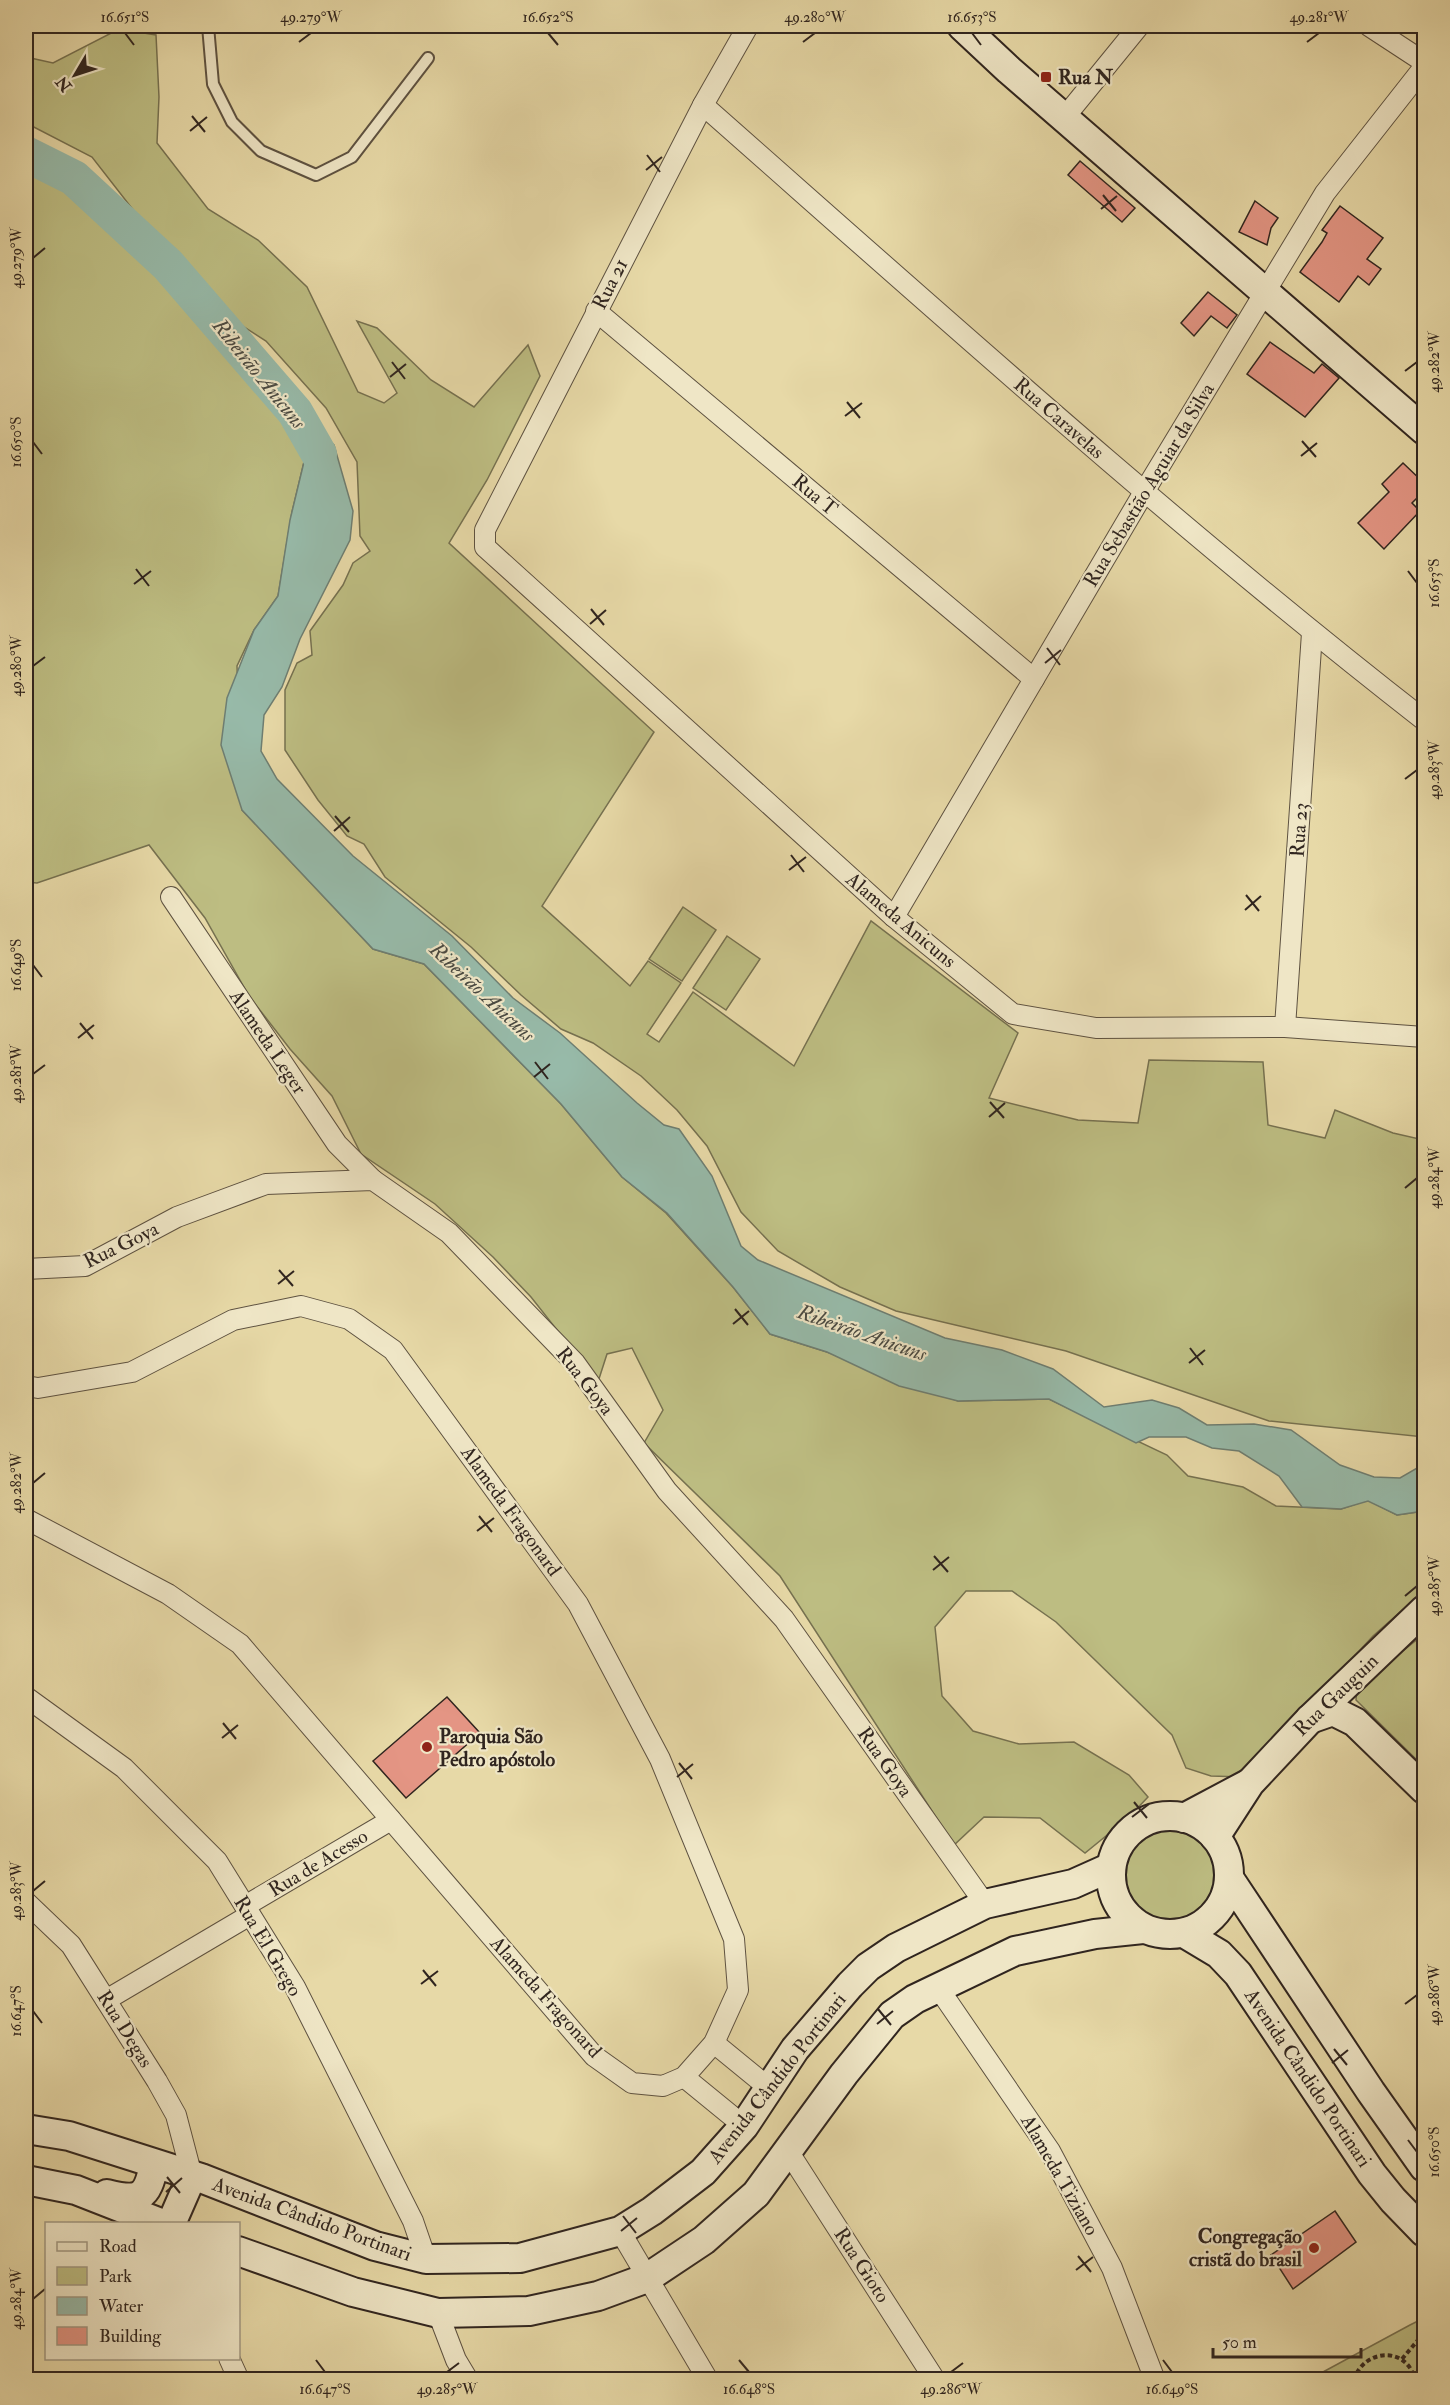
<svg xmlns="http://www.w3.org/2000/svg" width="1450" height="2405" viewBox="0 0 1450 2405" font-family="'IM FELL Double Pica',serif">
<rect width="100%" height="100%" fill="#e7d9a7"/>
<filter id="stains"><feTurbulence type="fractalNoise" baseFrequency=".00333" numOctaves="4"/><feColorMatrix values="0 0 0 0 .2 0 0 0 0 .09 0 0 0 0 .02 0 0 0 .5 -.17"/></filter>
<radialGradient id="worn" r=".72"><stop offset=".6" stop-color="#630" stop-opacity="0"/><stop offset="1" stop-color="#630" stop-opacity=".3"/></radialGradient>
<g fill="#bdbd82" stroke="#767150" stroke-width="1.5">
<path d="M119,29L156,35L159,97L157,143L208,209L258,240L307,287L358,392L384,403L397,393L357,321L377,328L431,380L474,407L528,345L540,376L487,480L449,543L654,732L542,906L630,986L648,961L681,983L647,1034L659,1042L693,992L794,1066L871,921L1018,1033L989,1098L1078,1120L1138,1123L1149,1060L1263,1062L1268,1125L1325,1138L1335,1110L1393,1133L1424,1140V1437L1269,1421L1066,1351L896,1311L840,1287L778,1251L741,1212L707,1146L677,1110L641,1076L593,1043L561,1029L521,995L471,947L385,877L364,844L347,836L318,800L285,750V690L297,663L312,655L310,631L343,585L353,563L370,551L360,536L357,462L326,408L266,341L233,320L134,211L92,157L26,123V57L53,63Z"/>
<path d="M26,167L62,187L163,274L234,354L295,412L304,462L292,512L278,596L254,630L237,666L242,810L373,949L424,964L561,1104L622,1177L666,1213L733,1287L770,1334L827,1352L958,1401L1049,1399L1167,1455L1188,1476L1243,1487L1276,1506L1341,1509L1368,1500L1397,1515L1424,1511V1591L1373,1636L1243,1777L1211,1776L1186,1768L1172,1735L1056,1622L1012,1591H966L935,1627L942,1696L973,1731L1019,1744L1074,1742L1129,1775L1148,1797L1128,1818L1085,1853L1040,1818L984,1817L954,1845L780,1576L644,1443L663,1410L632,1348L607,1354L598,1382L531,1297L493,1257L435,1204L361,1154L332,1096L290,1049L249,996L205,918L149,845L37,883L26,882Z"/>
<path d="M683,907L716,930L682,981L649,959Z"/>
<path d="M727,936L760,959L726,1010L693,988Z"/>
<path d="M1424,1634V1767L1356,1700L1357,1688Z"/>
<circle cx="1171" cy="1875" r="47"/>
<path d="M1424,2318V2379H1310L1410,2325Z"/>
</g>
<path fill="#97baa9" stroke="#6e7e72" stroke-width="1.5" d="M295,412L334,445L353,511L350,540L300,639L282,687L264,715L261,751L277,779L353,856L452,936L513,998L560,1033L637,1103L664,1125L679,1129L712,1176L741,1246L758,1260L945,1338L1002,1350L1053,1369L1104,1407L1152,1400L1179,1408L1207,1425L1254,1424L1291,1430L1340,1465L1374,1477L1400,1478L1424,1464V1511L1397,1515L1368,1501L1341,1509L1302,1507L1279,1476L1239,1451L1212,1448L1186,1437H1149L1136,1443L1049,1399L958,1401L899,1386L827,1352L770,1334L733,1287L667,1213L622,1177L561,1104L424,964L373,949L242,810L221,745L227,698L254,630L278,596L290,520L304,462Z"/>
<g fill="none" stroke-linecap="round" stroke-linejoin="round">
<path stroke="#97baa9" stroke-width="36" d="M26,154L74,178L168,265L295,412L319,454"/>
</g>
<g fill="#e49584" stroke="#30251f" stroke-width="1.5">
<path d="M1080,161L1135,208L1122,222L1068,175Z"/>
<path d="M1255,201L1278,218L1271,228L1267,245L1239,232Z"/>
<path d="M1340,206L1383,238L1367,259L1381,269L1369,285L1358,276L1339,302L1300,272L1322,242L1327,233L1322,230Z"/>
<path d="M1208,292L1237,315L1227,328L1211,316L1194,336L1181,323Z"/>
<path d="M1270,342L1314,373L1322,364L1339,378L1305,417L1247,374Z"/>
<path d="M1403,463L1425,484V490L1412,503L1420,511L1384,549L1358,523L1389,492L1382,484Z"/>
<path d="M447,1697L480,1733L406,1798L373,1761Z"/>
<path d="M1335,2211L1356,2242L1293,2289L1271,2255Z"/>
</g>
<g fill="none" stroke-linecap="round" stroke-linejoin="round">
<defs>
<path id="lane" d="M208,26L213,84L232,122L261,151L316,175L352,157L428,58"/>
<g id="street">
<path d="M748,26L703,105L485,530V547L894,917L1013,1014L1096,1028L1285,1027L1424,1037"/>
<path d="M1369,26L1424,62"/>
<path d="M703,105C940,314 1175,526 1424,720"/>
<path d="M1064,118L1139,26"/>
<path d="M596,311L1034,679"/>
<path d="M171,897L337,1144L373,1180"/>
<path d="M894,917L1144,492L1325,193L1424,67"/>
<path d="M1285,1027L1312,633"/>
<path d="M26,1269L85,1266L177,1217L266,1184L373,1180L449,1233L575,1363L667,1491L784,1619L985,1904"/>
<path d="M26,1386L38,1388L132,1372L233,1320L301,1306L349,1319L393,1350L578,1604L660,1759L734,1939L738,1990L714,2043L684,2077L663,2086L632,2083L594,2056L240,1644L168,1594L26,1519"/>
<path d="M26,1697L124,1768L217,1861L295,1987L413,2221L426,2259"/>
<path d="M26,1902L71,1945L157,2081L176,2115L192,2176"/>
<path d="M245,1906L391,1820"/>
<path d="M937,1986L1050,2151L1112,2268L1155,2380"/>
<path d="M106,2000L250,1915"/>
<path d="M714,2043L769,2088"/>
<path d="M684,2077L744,2126"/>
<path d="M788,2151L935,2380"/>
<path d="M620,2231L708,2380"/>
<path d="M438,2313L456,2360L468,2380"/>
<path d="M229,2358L239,2380"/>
</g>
<g id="secondary">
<path d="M962,26L1009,70L1424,430"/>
<path d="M1310,1719L1333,1711L1355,1722L1424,1789"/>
<circle cx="1170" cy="1875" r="59"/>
<path d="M1184,1818L1248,1784"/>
<path d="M1215,1837L1250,1783L1310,1719L1424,1610"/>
<path d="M1229,1878L1371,2092L1424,2167"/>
<path d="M1184,1933L1219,1954L1238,1974L1372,2174L1393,2200L1424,2232"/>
<path d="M26,2129L69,2136L201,2178L375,2246L426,2259L520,2258L620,2231L652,2211L703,2172L744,2126L795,2049L850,1985L868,1967L896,1948L985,1904L1073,1884L1111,1867"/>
<path d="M26,2180L76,2190L163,2224"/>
<path d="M107,2194C140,2202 147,2198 154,2165"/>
<path d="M171,2224L192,2176"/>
<path d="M238,2251L353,2292L438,2313L529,2311L598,2296L647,2278L704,2240L756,2194L844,2074L892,2015L915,1999L1015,1951L1095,1934L1143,1929"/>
</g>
</defs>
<use href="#lane" stroke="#5e5241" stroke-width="14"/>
<use href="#street" stroke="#5e5241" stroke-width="22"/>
<use href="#secondary" stroke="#30251f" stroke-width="32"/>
<g stroke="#30251f" stroke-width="4" stroke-dasharray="4.5 3" stroke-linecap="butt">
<path d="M1402,2359L1424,2333"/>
<path d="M1354,2380C1363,2349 1407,2345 1415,2380"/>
</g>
<use href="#lane" stroke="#efe6c6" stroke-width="10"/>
<use href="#street" stroke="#efe6c6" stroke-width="20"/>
<use href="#secondary" stroke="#efe6c6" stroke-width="28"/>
</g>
<path fill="none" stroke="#30251f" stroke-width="2" d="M125,33L134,45M548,33L558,45M972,33L981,45M299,42L311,33M803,42L815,33M1307,42L1319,33M192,116L205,132M190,131L207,117M647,155L660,172M646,170L662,157M1103,195L1116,211M1101,209L1117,196M33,258L45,248M392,362L405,379M1405,371L1417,362M390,377L406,364M847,402L860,418M845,416L862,403M1302,441L1316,457M33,442L42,454M1301,456L1317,443M136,569L149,586M1408,571L1417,583M134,584L151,571M591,609L604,625M590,624L606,610M1047,648L1060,665M1045,663L1061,650M33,666L45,657M1405,779L1417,770M335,816L349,832M334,831L350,817M791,855L804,872M789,870L806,857M1246,895L1259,911M1245,910L1261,896M33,965L42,977M80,1023L93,1039M78,1038L94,1025M535,1062L548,1079M33,1074L45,1065M534,1077L550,1064M990,1102L1004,1118M989,1117L1005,1103M1405,1188L1417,1178M279,1270L293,1286M278,1284L294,1271M735,1309L748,1325M733,1324L749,1311M1190,1348L1203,1365M1189,1363L1205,1350M33,1483L45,1473M479,1516L492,1532M477,1531L494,1518M934,1556L948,1572M933,1570L949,1557M1405,1596L1417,1586M223,1723L236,1739M222,1738L238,1725M679,1763L692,1779M677,1777L693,1764M1134,1802L1147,1818M1132,1817L1149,1804M33,1891L45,1881M423,1970L436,1986M421,1984L438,1971M1405,2004L1417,1995M878,2009L891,2025M33,2011L42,2023M877,2024L893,2011M1334,2049L1347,2065M1332,2063L1348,2050M1408,2140L1417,2152M167,2177L180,2193M166,2192L182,2178M623,2216L636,2233M621,2231L637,2218M1078,2256L1091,2272M1076,2270L1093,2257M33,2299L45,2289M316,2360L325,2372M739,2360L749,2372M1163,2360L1172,2372M447,2372L459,2363M951,2372L963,2363"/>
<g fill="#8f2418" stroke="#efe6c6" stroke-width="2">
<rect x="1040" y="71" width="12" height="12" rx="3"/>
<circle cx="427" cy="1747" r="6"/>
<circle cx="1314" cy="2248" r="6"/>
</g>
<g text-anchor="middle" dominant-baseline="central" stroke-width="4.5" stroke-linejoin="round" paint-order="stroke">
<g font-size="20" font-weight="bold" fill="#30251f" stroke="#efe6c6" text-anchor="start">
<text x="1058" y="77">Rua N</text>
<text x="439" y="1736">Paroquia São<tspan x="439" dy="23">Pedro apóstolo</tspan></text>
<text x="1302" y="2236" text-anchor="end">Congregação<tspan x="1302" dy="23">cristã do brasil</tspan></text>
</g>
<g font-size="20" fill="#30251f" stroke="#efe6c6">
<text transform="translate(610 284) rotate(-63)">Rua 21</text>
<text transform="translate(1059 418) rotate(41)">Rua Caravelas</text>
<text transform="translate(1149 485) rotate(-59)">Rua Sebastião Aguiar da Silva</text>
<text transform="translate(815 495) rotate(40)">Rua T</text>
<text transform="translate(1299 830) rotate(-86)">Rua 23</text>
<text transform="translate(901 920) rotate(40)">Alameda Anicuns</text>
<text transform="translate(268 1042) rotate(56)">Alameda Leger</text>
<text transform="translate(121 1245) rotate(-26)">Rua Goya</text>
<text transform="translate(585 1381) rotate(52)">Rua Goya</text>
<text transform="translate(511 1511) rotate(54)">Alameda Fragonard</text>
<text transform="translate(1336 1695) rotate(-44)">Rua Gauguin</text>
<text transform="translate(885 1762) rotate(55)">Rua Goya</text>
<text transform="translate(318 1863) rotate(-31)">Rua de Acesso</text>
<text transform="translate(268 1946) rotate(59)">Rua El Grego</text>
<text transform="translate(546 1997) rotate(48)">Alameda Fragonard</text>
<text transform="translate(125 2029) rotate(58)">Rua Degas</text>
<text transform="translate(777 2078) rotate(-52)">Avenida Cândido Portinari</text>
<text transform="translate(1308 2078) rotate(56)">Avenida Cândido Portinari</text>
<text transform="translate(1060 2175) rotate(60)">Alameda Tiziano</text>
<text transform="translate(312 2219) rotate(20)">Avenida Cândido Portinari</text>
<text transform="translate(862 2265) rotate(57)">Rua Gioto</text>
</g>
<g font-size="21" font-style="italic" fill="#4a4a42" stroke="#efe6c6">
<text transform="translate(259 374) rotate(51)">Ribeirão Anicuns</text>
<text transform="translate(482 992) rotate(43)">Ribeirão Anicuns</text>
<text transform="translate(862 1333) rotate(19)">Ribeirão Anicuns</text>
</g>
</g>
<rect width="1450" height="2405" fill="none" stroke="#e7d9a7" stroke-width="66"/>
<rect x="45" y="2222" width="195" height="138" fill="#efe6c6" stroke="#a39983" stroke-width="1.5"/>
<rect x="57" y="2242" width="30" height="9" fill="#efe6c6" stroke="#a39983" stroke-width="1.5"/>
<text x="99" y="2252" font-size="18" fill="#30251f">Road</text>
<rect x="57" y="2267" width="30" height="18" fill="#bdbd82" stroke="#a39983" stroke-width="1.5"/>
<text x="99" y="2282" font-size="18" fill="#30251f">Park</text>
<rect x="57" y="2297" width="30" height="18" fill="#97baa9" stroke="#a39983" stroke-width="1.5"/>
<text x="99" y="2312" font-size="18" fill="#30251f">Water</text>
<rect x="57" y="2327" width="30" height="18" fill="#e49584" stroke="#a39983" stroke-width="1.5"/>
<text x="99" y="2342" font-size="18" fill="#30251f">Building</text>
<g transform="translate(75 75) rotate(231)" stroke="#efe6c6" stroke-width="4.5" paint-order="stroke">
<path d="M0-4.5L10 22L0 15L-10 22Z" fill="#30251f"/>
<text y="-9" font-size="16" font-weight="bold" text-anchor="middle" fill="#30251f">N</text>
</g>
<path d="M1213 2348v9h148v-9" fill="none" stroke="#30251f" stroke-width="3"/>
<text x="1222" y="2348" font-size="18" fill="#30251f" stroke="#efe6c6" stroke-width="4.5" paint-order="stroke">50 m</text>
<rect x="33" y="33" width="1384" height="2339" fill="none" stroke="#30251f" stroke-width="2"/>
<g font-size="15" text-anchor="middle" fill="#30251f">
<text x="125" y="22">16.651°S</text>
<text x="311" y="22">49.279°W</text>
<text x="548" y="22">16.652°S</text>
<text x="815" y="22">49.280°W</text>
<text x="972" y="22">16.653°S</text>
<text x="1319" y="22">49.281°W</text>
<text transform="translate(16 258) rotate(-90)" y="5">49.279°W</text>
<text transform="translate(1434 362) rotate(-90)" y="5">49.282°W</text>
<text transform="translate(16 442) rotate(-90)" y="5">16.650°S</text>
<text transform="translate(1434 583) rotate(-90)" y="5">16.653°S</text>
<text transform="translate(16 666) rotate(-90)" y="5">49.280°W</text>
<text transform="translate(1434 770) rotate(-90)" y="5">49.283°W</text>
<text transform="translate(16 965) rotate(-90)" y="5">16.649°S</text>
<text transform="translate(16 1074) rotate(-90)" y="5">49.281°W</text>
<text transform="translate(1434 1178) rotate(-90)" y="5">49.284°W</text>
<text transform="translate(16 1483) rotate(-90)" y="5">49.282°W</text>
<text transform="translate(1434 1586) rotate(-90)" y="5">49.285°W</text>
<text transform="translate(16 1891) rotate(-90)" y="5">49.283°W</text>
<text transform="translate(1434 1995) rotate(-90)" y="5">49.286°W</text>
<text transform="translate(16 2011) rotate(-90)" y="5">16.647°S</text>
<text transform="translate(1434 2152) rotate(-90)" y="5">16.650°S</text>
<text transform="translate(16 2299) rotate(-90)" y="5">49.284°W</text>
<text x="325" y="2394">16.647°S</text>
<text x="447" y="2394">49.285°W</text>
<text x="749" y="2394">16.648°S</text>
<text x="951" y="2394">49.286°W</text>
<text x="1172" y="2394">16.649°S</text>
</g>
<rect width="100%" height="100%" filter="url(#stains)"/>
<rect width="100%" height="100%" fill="url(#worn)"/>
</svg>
